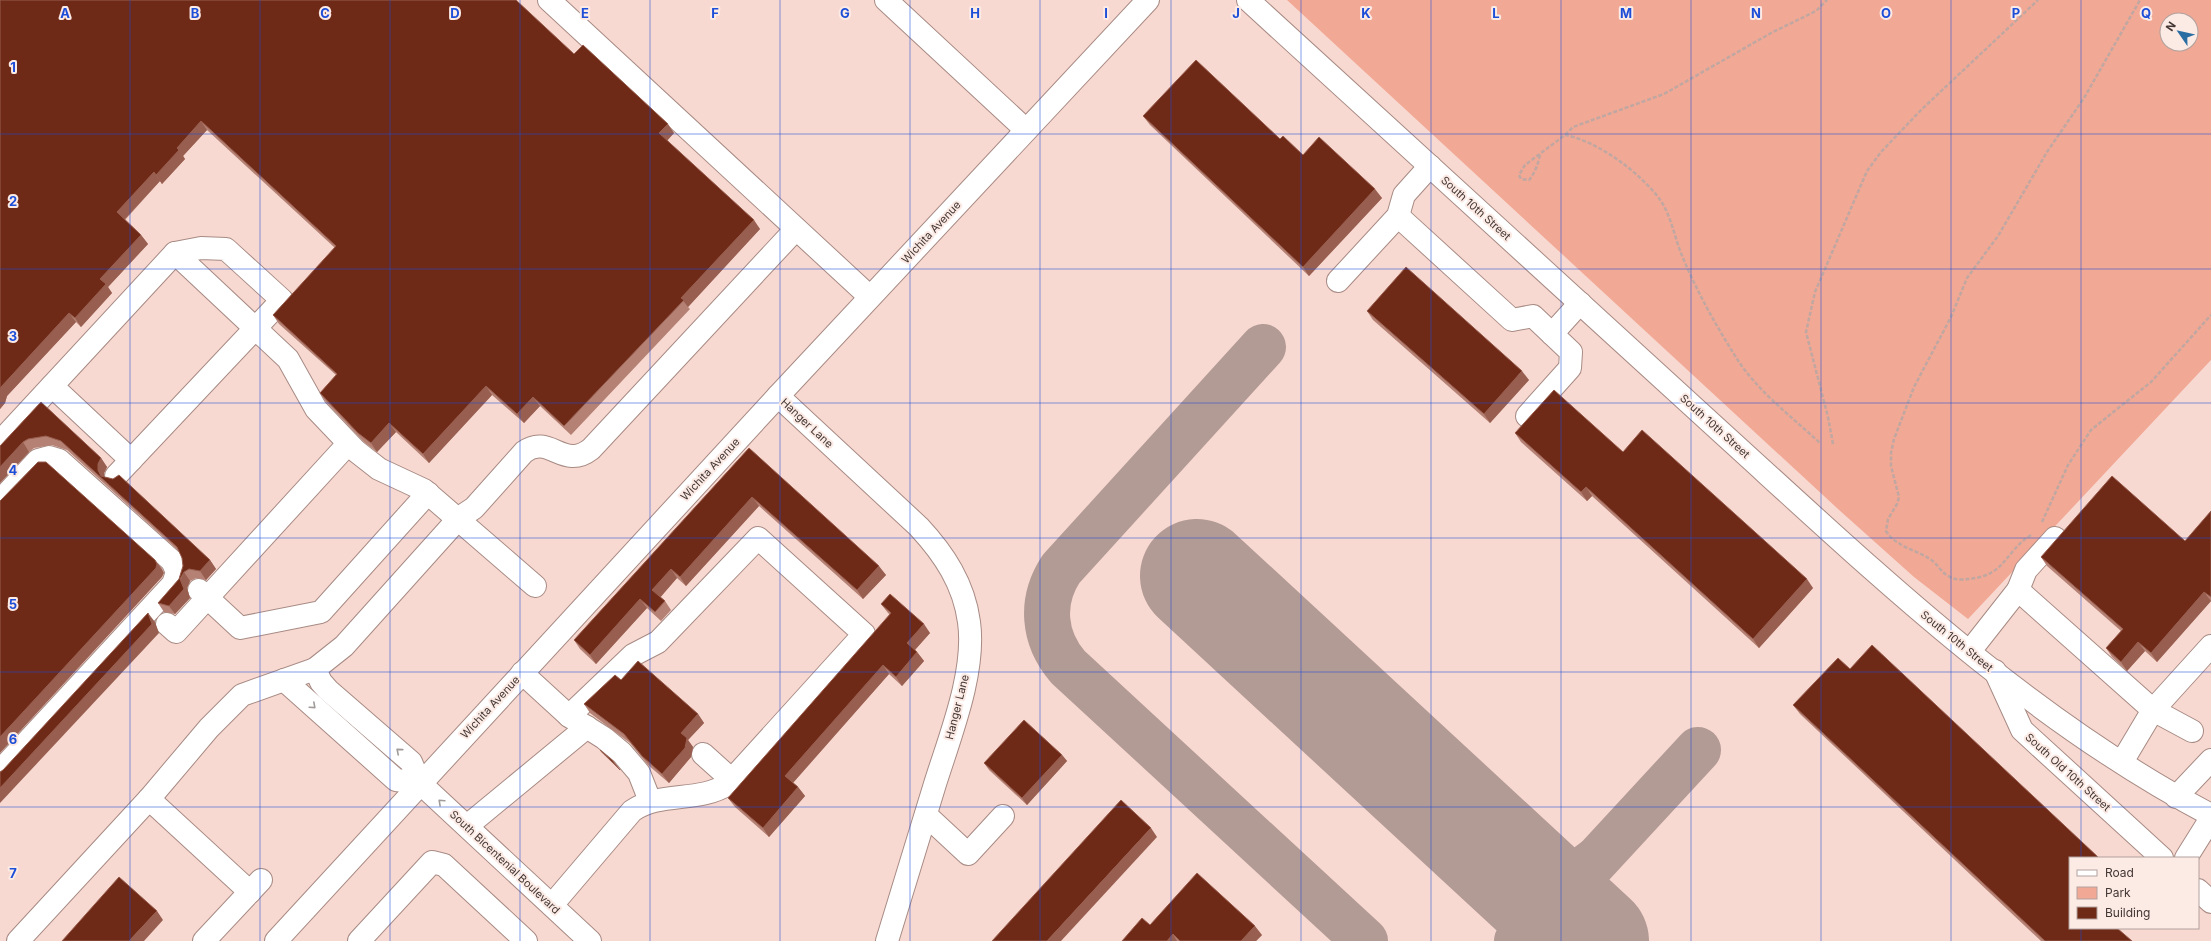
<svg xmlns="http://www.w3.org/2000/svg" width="2211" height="941" viewBox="0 0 2211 941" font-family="Inter,sans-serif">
<rect width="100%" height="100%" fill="#f8d9d1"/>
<path fill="#f1a895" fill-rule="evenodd" d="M1287,0H2211V360L1968,619L1914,577L1838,509ZM2167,20H2191V44H2167Z"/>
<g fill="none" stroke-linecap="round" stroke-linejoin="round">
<g stroke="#b39b95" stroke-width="46">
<path d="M1263,347L1061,569C1040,601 1043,638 1068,667L1365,941"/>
<path d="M1506,861C1538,880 1562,888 1593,862"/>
<path d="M1506,861C1522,887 1535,912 1517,941"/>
<path d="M1595,941C1578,918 1575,894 1588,869L1698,750"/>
</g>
<path stroke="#b39b95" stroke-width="114" d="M1197,576L1592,941"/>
<defs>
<g id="minor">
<path d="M549,0L870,297"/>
<path d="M886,0L1026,130"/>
<path d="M1398,216L1512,320L1533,316L1571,352L1570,368L1527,416"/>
<path d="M1338,281L1398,216L1404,195L1430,166"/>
<path d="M1552,334L1580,303"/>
<path d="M52,386L131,460"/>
<path d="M778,396L919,527C944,554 964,584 969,622C976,672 950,736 935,784C919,836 903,889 887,941"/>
<path d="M0,442L175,253L288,359L316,409L356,451L379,469L424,490L535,586"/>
<path d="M116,476L282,300L226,249L201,248L175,253"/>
<path d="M0,501L38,460L49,457L59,460L172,561L177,572L173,584L0,771"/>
<path d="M199,590L240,628L321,612L428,493"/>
<path d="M2018,590L2026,570L2055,538"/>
<path d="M167,624L176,632L348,444"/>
<path d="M1970,651L2018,590L2153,710L2211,646"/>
<path d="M315,669L321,682L328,690L411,762L420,783L590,941"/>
<path d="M1995,671L2022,730L2162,858"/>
<path d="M522,673L569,716L604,738L622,753L639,773L650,801"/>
<path d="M284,680L396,780L420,783"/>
<path d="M703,754L732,780"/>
<path d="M2122,762L2153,710L2192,731"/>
<path d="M2176,797L2211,760"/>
<path d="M149,799L250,892"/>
<path d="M926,815L968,854L1003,816"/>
<path d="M467,826L587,727"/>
<path d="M2186,858L2211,818"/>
<path d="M2198,890L2211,902"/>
<path d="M552,905L632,811C660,791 699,803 728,784L864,634L758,538L658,642L633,655L569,716"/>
<path d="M18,941L149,799L209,728L242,695L315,669L344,646L459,518L474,508L524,452C550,433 563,471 591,449L796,229"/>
<path d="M204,941L261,880"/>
<path d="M359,941L432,862L444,865L526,941"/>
</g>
<g id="major">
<path d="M1248,0C1406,144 1564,288 1722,433C1875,572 2026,718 2211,815"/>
<path d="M276,941L778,396L1148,0"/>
</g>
</defs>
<use href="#minor" stroke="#a78b84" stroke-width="24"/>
<use href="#major" stroke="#a78b84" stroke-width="24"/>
<g stroke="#c0a7a1" stroke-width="2.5" stroke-dasharray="4 2" stroke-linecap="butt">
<path d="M1565,135C1598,141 1642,174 1661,201C1672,218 1675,240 1683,258C1698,294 1718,329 1739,362C1760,393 1793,418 1820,443"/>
<path d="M1540,155C1538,164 1535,173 1529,180L1521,179L1519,175L1525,165L1565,135L1573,127L1664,94L1771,33L1816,11L1827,0"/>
<path d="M1833,444L1828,417L1806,332L1815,292L1867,171L1881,152L1921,110L2038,0"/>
<path d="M2042,522L2068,465L2091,430L2151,382L2211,315"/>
<path d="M2031,535C2004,552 2006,576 1968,579C1963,580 1955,580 1950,577C1941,573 1938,564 1930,559C1916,550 1895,546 1886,531L1888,519L1897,504L1899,497L1891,466V453L1894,439L1914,387L1951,317L1967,278L1998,236L2047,152L2084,98L2140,0"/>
</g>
<use href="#minor" stroke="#fff" stroke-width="22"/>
<use href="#major" stroke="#fff" stroke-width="22"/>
</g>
<g fill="#b48174">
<path d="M0,0L574,54L674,133L667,140L760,229L688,307L690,309L571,435L540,406L524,423L492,395L429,463L396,432L377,452L364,442L326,402L320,393L336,375L279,324L273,315L335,248L207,130L183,156L185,159L162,184L160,181L125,220L141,235L148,244L108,287L112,293L81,327L76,322L7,396L5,403L0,409Z"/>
<path d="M1143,116L1280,139L1303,155L1382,198L1309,276L1150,125Z"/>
<path d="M1367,311L1529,380L1490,423L1373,320Z"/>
<path d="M41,402L101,458L107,467L104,473V477L210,560L216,569L206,580L196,578L190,581L187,588L190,598L175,614L164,612L158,603L179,579L183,566L182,558L180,552L67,450L52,445L34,448L29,452L0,483V446Z"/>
<path d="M1515,433L1623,452L1813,588L1759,648L1592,496L1587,501L1521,442Z"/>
<path d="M749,448L886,575L863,599L759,506L686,586L677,578L660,597L665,601L671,610L661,621L647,608L596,664L580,649L574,640Z"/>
<path d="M2211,511V601L2157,662L2145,651L2127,671L2112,657L2106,648L2121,631L2047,566L2041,557L2185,541Z"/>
<path d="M881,604L930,633L915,650L917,652L924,661L902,686L889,674L793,783L798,787L805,796L769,837L735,807L728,798L890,615L888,613Z"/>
<path d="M1850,669L2070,858V928L2132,941H2041L1800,714L1793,705Z"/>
<path d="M621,680L698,714L704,723L688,740L693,747L691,757L669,783L648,765L630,743L590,713L584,704Z"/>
<path d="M600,750L622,772L601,752Z"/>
<path d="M1062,755L1067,761L1027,805L989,770L984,763Z"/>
<path d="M1150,925L1262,935L1256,941H1122Z"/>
</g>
<g fill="#985e4f">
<path d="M201,121L207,130L183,156L185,159L162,184L156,175L177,148Z"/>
<path d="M668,124L674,133L666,142L659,133Z"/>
<path d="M154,172L160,181L123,221L117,212Z"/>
<path d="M1375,189L1382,198L1309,276L1303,267Z"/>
<path d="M754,220L760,229L688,307L681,298Z"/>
<path d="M141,235L148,244L108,287L112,293L81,327L75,318L100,279Z"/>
<path d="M69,313L76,322L7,396L5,403L0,409V390L1,387Z"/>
<path d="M1522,371L1529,380L1490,423L1484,414Z"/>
<path d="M486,386L492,395L429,463L423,454Z"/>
<path d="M533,397L540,406L524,423L517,414Z"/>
<path d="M389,423L396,432L377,452L371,443Z"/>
<path d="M23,442L29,452L0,483V467Z"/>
<path d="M101,458L107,467L104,473V479L105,482L98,470V464Z"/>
<path d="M1586,487L1592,496L1587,501L1581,492Z"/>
<path d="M752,497L759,506L686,586L680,577Z"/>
<path d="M155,560L162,569L164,573L162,577L0,753V737Z"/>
<path d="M210,560L216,569L206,580L200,571Z"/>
<path d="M879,566L886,575L863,599L857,590Z"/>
<path d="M671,569L677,578L659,599L652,590Z"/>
<path d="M184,572L190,581L187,588L190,598L175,614L169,606Z"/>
<path d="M1807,579L1813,588L1759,648L1753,639Z"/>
<path d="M2204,592L2211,601L2157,662L2151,653Z"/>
<path d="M640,599L647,608L596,664L590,655Z"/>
<path d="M148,613L155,622L159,633L0,803V788Z"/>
<path d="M924,624L930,633L913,652L907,643Z"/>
<path d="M2138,642L2145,651L2127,671L2121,662Z"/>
<path d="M917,652L924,661L902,686L896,677Z"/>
<path d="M883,665L889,674L791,785L785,776Z"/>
<path d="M698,714L704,723L688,740L693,747L691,757L669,783L662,774L681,733Z"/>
<path d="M1062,755L1067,761L1027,805L1022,798Z"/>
<path d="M798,787L805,796L769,837L763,828Z"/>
<path d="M1151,828L1157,837L1061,941H1047Z"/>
<path d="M157,911L163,920L144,941H129Z"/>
<path d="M1255,926L1262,935L1256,941H1241Z"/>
<path d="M1173,934L1177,941H1167Z"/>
</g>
<g fill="#6f2917" stroke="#985e4f">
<path d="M0,0H516L574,54L583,45L668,124L659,133L754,220L681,298L684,300L564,426L533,397L517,414L486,386L423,454L389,423L371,443L358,433L320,393L337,374L273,315L336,246L201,121L177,148L179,150L156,175L154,172L117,212L141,235L100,279L106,284L75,318L69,313L1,387L0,390Z"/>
<path d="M1196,60L1280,139L1283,136L1303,155L1319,137L1375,189L1303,267L1143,116Z"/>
<path d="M1406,267L1522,371L1484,414L1367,311Z"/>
<path d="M1554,390L1623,452L1642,430L1807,579L1753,639L1586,487L1581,492L1515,433Z"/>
<path d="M41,402L101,458L98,464V470L101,476L113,479L119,475L210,560L200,571L189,569L184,572L180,579L184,589L169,606L158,603L179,579L183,566L182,558L177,547L61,441L46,436L28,439L23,442L0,467V446Z"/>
<path d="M749,448L879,566L857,590L752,497L680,577L671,569L652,590L665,601L655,612L640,599L590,655L574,640Z"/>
<path d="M38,462H46L155,560L157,564L156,568L0,737V501Z"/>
<path d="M2112,476L2185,541L2211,511V597L2204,592L2151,653L2138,642L2121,662L2106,648L2123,629L2041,557Z"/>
<path d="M890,594L924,624L907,643L917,652L896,677L883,665L785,776L798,787L763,828L728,798L891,613L881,604Z"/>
<path d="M148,613L152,624L0,788V772L3,770Z"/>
<path d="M1872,645L2098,857L2097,858H2070V928H2117L2132,941H2045L1793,705L1838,658L1850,669Z"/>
<path d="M638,661L698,714L681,733L687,738L685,748L662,774L642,756L624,734L584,704L615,675L621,680Z"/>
<path d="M1024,720L1062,755L1022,798L984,763Z"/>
<path d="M600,750L612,760L620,770Z"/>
<path d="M1121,800L1151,828L1047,941H992Z"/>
<path d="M1197,873L1255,926L1241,941H1180L1173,934L1167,941H1122L1142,918L1150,925Z"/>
<path d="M119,877L157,911L129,941H62Z"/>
</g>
<defs><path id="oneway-chevron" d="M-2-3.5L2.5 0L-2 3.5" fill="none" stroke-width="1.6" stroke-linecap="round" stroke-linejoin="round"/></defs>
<g stroke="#a19b9a">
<use href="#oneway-chevron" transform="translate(313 706) rotate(42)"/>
<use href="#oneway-chevron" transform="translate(399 751) rotate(-139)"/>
<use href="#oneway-chevron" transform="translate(441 802) rotate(-137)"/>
</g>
<path fill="none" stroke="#1d4ed8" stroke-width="1" stroke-opacity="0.55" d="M130,0V941M260,0V941M390,0V941M520,0V941M650,0V941M780,0V941M910,0V941M1040,0V941M1171,0V941M1301,0V941M1431,0V941M1561,0V941M1691,0V941M1821,0V941M1951,0V941M2081,0V858M0,134H2211M0,269H2211M0,403H2211M0,538H2211M0,672H2211M0,807H2211M2081,928V941"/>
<g text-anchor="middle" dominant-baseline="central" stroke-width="4" stroke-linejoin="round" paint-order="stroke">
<g font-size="11" fill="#433734" stroke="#fceae5">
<text transform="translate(1476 208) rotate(42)">South 10th Street</text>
<text transform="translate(931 232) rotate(-47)">Wichita Avenue</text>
<text transform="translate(807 423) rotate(43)">Hanger Lane</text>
<text transform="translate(1715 426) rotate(42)">South 10th Street</text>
<text transform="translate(710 469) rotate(-47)">Wichita Avenue</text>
<text transform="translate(1957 641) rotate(39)">South 10th Street</text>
<text transform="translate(490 707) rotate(-47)">Wichita Avenue</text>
<text transform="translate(957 707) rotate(-76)">Hanger Lane</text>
<text transform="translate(2068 772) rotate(42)">South Old 10th Street</text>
<text transform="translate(505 862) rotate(43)">South Bicentenial Boulevard</text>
</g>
</g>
<g font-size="13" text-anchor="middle" font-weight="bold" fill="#1d4ed8" stroke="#fceae5" stroke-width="4" stroke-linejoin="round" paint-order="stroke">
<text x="65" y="18">A</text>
<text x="195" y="18">B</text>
<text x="325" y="18">C</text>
<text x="455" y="18">D</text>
<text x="585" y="18">E</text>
<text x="715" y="18">F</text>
<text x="845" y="18">G</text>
<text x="975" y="18">H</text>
<text x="1106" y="18">I</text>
<text x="1236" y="18">J</text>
<text x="1366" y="18">K</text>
<text x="1496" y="18">L</text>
<text x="1626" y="18">M</text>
<text x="1756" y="18">N</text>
<text x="1886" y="18">O</text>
<text x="2016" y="18">P</text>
<text x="2146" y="18">Q</text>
<text x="13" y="72">1</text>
<text x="13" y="206">2</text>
<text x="13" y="341">3</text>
<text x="13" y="475">4</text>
<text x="13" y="609">5</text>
<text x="13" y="744">6</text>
<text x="13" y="878">7</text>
</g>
<rect x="2069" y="857" width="130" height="72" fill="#fceae5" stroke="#b2a29e"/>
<rect x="2077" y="870" width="20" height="6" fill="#ffffff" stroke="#b2a29e"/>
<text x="2105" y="877" font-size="12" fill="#433734">Road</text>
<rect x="2077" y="887" width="20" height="12" fill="#f1a895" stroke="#b2a29e"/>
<text x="2105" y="897" font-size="12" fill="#433734">Park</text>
<rect x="2077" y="907" width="20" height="12" fill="#6f2917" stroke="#b2a29e"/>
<text x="2105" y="917" font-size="12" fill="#433734">Building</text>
<g transform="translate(2179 32) rotate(304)"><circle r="19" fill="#fceae5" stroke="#b2a29e"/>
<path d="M0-3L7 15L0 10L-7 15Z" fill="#2a6da3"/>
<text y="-6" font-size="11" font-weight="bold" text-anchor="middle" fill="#433734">N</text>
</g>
</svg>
